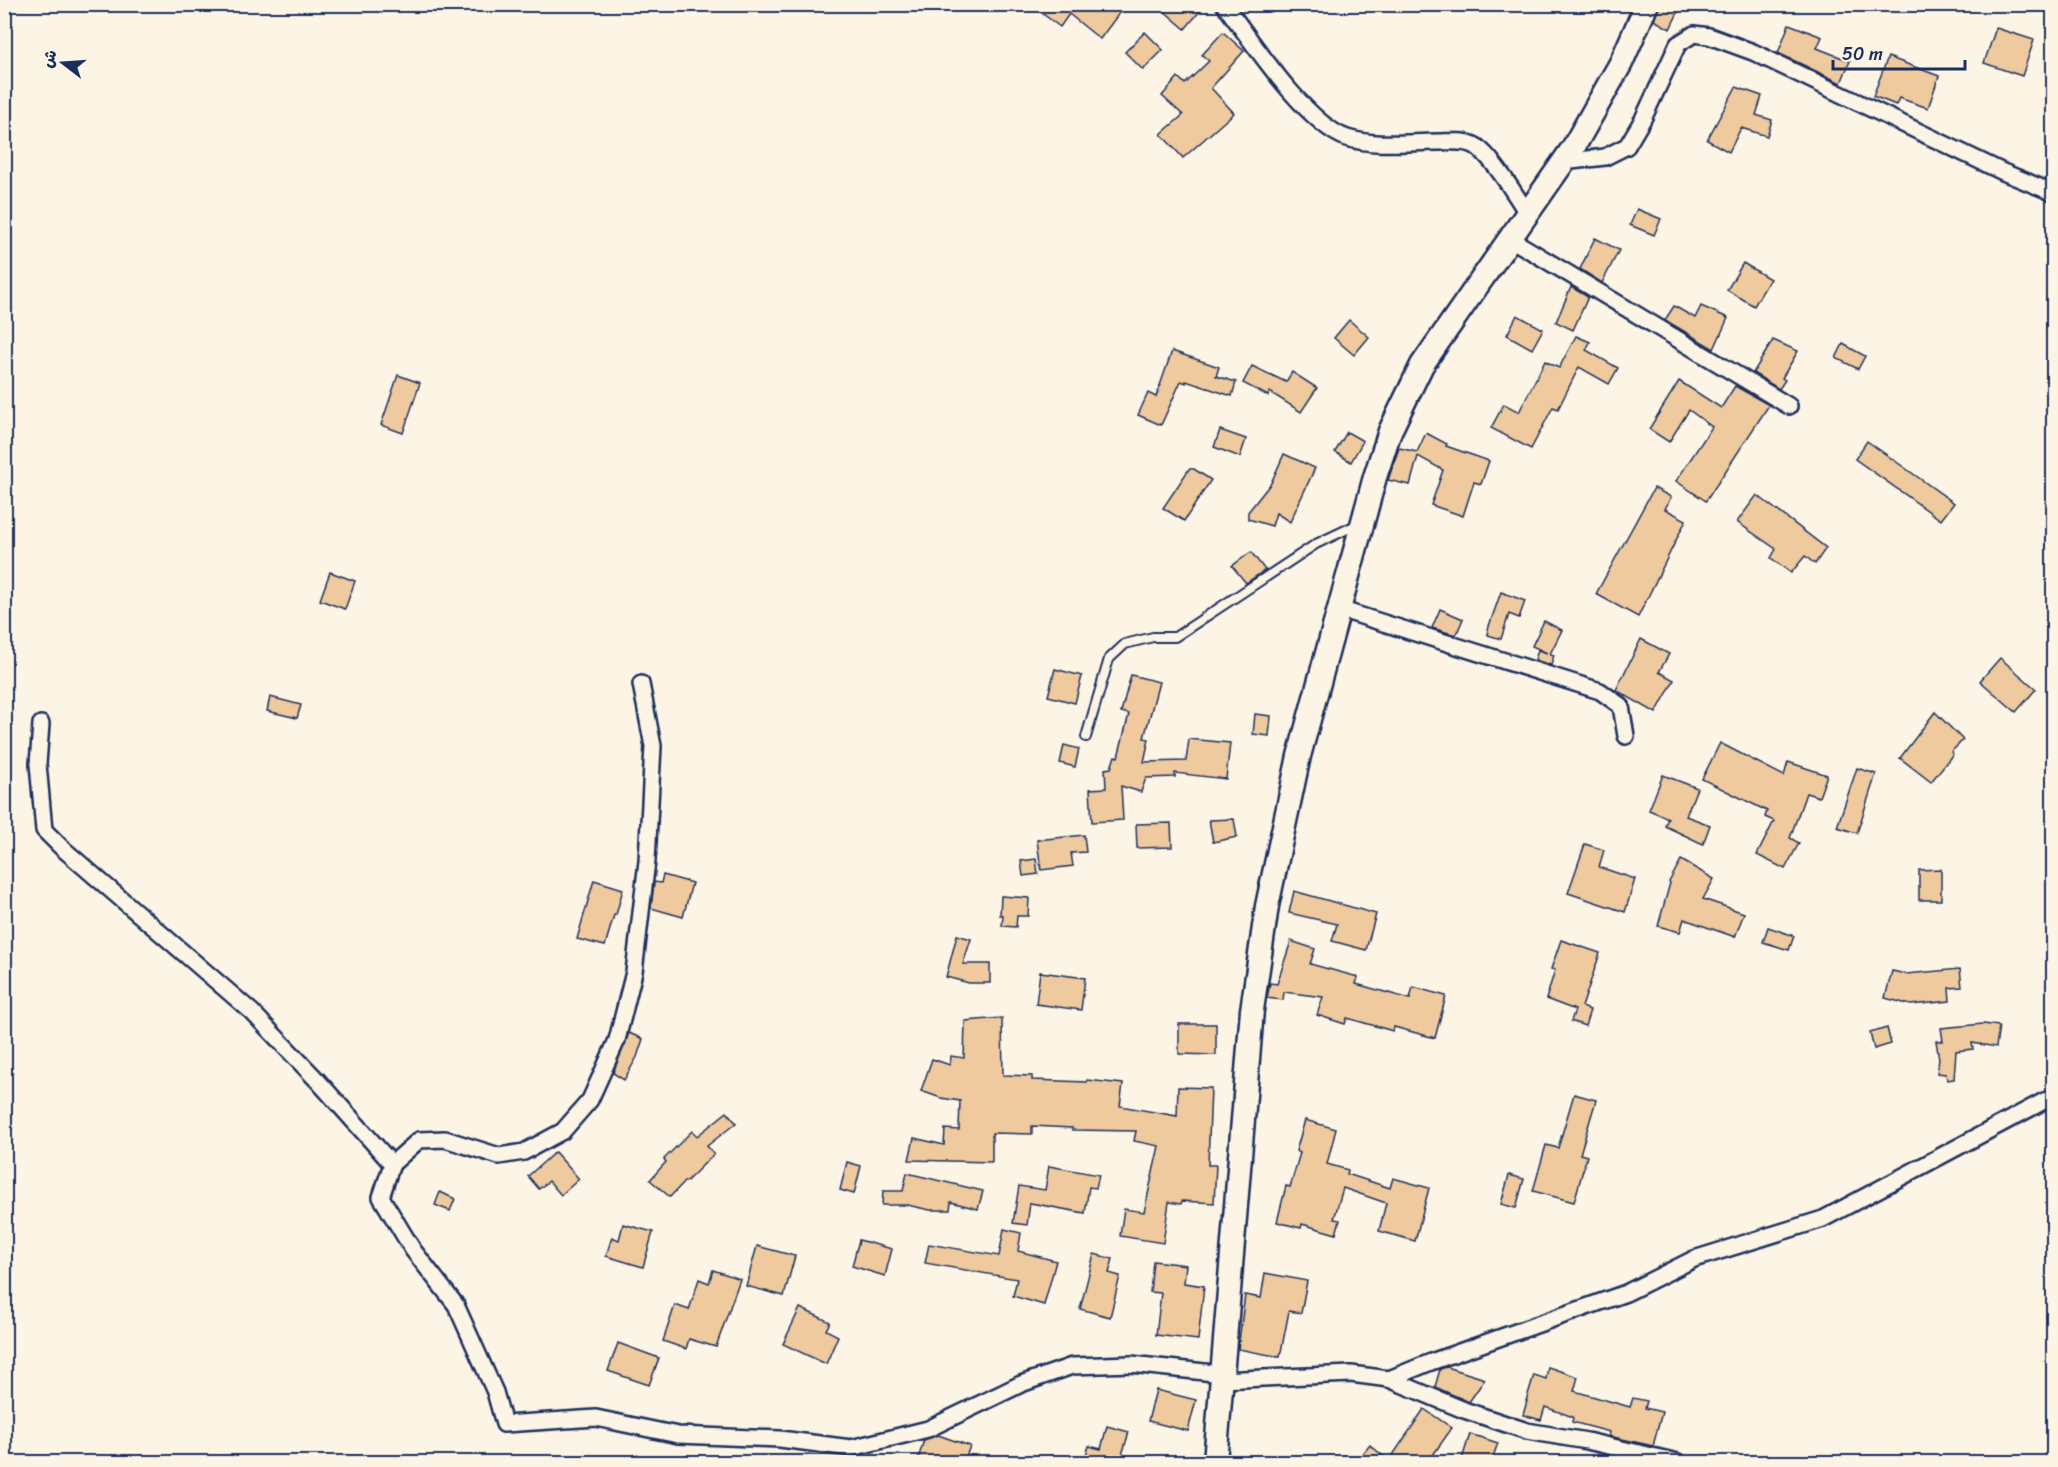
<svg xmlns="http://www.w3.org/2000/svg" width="2058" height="1467" viewBox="0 0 2058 1467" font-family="Sriracha,'Playpen Sans Arabic',sans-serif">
<rect width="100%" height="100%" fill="#fcf5e5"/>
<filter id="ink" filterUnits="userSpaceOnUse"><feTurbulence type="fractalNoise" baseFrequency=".0167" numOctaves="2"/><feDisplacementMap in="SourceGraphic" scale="12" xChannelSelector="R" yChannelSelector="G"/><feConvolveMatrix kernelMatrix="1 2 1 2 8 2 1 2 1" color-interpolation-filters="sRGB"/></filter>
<g filter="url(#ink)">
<g fill="#eeca9e" stroke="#1b2f5e" stroke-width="1.5">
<path d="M1030,4H1126L1100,39L1069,14L1060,27Z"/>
<path d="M1156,4H1206L1185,29Z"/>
<path d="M1660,4H1682L1670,29L1654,20Z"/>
<path d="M1789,24L1822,37L1817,48L1850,61L1841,83L1778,53Z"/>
<path d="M1996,28L2034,40L2022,76L1984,63Z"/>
<path d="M1145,32L1163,50L1143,70L1125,52Z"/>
<path d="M1223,32L1244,51L1211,88L1234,113L1183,158L1161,134L1183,115L1162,96L1178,77L1185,84L1209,61L1202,55Z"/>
<path d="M1888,57L1939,76L1928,108L1899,98L1896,105L1873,96Z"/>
<path d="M1736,87L1762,96L1756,115L1772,120L1767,136L1741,128L1729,152L1707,140Z"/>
<path d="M1637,209L1661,219L1654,235L1630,225Z"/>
<path d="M1595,238L1619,250L1602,283L1580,269Z"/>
<path d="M1743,263L1770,279L1754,306L1727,290Z"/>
<path d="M1571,287L1588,297L1573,330L1556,322Z"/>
<path d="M1674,306L1695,318L1701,306L1728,318L1714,349L1665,320Z"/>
<path d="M1517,315L1543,329L1532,349L1507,335Z"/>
<path d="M1349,320L1369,337L1354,355L1334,338Z"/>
<path d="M1576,336L1590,342L1586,350L1618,368L1609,384L1579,367L1558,409L1553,407L1531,449L1491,428L1504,404L1519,412L1545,361L1559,368Z"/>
<path d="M1773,340L1798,351L1782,378L1785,380L1779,389L1753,373Z"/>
<path d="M1843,344L1865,356L1858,369L1836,358Z"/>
<path d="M1172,351L1219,367L1216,376L1236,382L1232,396L1186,381V383L1181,381L1161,425L1138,415L1148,393L1156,397Z"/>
<path d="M1252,366L1286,382L1292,372L1317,388L1301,412L1270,392L1268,396L1243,383Z"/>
<path d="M398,375L420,383L403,433L381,425Z"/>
<path d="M1679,381L1721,408L1735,386L1769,405L1706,501L1676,481L1712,427L1689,410L1669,442L1649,429Z"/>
<path d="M1220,430L1246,439L1240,457L1214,447Z"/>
<path d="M1347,432L1363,441L1351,462L1335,452Z"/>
<path d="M1426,433L1447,444L1446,446L1489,461L1481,484L1474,482L1463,516L1431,505L1443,470L1418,456L1410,485L1388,480L1399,448L1417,452Z"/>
<path d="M1867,441L1954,503L1941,520L1855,459Z"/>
<path d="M1284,454L1315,468L1290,522L1276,513L1272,526L1248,519V512L1271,483Z"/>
<path d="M1189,469H1194L1211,480L1184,521L1163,508Z"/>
<path d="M1654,488L1671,497L1665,509L1686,520L1638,617L1596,594Z"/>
<path d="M1757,495L1826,548L1815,564L1805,556L1791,573L1771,558L1776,549L1737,522Z"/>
<path d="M1251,552L1265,570L1246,583L1232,566Z"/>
<path d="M330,572L355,581L345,609L320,600Z"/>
<path d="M1501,592L1525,601L1519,618L1509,614L1501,639L1488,635V629Z"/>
<path d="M1440,609L1463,619L1456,635L1432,628Z"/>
<path d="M1544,621L1562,630L1550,654L1554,655L1551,665L1535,660L1538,650L1547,653L1532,646Z"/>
<path d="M1641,639L1669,654L1659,672L1674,680L1656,713L1616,690Z"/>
<path d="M2000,658L2036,689L2016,712L1980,681Z"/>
<path d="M1055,669L1082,676L1075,703L1048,696Z"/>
<path d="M1131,675L1159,682L1144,738L1149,739L1144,762L1186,761L1189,739L1230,743L1226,779L1175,773V777L1146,778L1141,792L1121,786L1123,820L1092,822L1090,789L1106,788L1105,769L1111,768L1115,756L1118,757L1129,714L1121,712Z"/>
<path d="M270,697L301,705L297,718L267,711Z"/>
<path d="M1935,712L1963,740L1951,752L1953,754L1931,782L1900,758Z"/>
<path d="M1255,714L1271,716L1269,736L1253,734Z"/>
<path d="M1720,743L1784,776L1788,762L1827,775L1819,797L1806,793L1790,838L1799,843L1785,869L1757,855L1774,821L1765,817L1767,811L1702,779Z"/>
<path d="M1064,745L1079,749L1075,767L1060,763Z"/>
<path d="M1857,768L1876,774L1857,833L1837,827Z"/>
<path d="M1663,775L1697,788L1686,816L1710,825L1703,844L1665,826L1668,818L1649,810Z"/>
<path d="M1234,819L1237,837L1213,842L1209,820Z"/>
<path d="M1171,823L1172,847L1137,848L1136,824Z"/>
<path d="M1084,835L1086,852L1071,853L1073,866L1041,870L1037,840Z"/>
<path d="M1585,844L1604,850L1599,867L1635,879L1625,912L1568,893Z"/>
<path d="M1036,859L1038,874L1023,876L1021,861Z"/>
<path d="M1681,860L1714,879L1703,899L1744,913L1735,937L1684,919L1680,932L1658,926L1670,883L1669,882Z"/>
<path d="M1941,869V900H1919V870Z"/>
<path d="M663,875L692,883L683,917L651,908L654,882L661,883Z"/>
<path d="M594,880L623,889L616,915H614L605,946L577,939Z"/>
<path d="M1294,891L1376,914L1366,950L1332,941L1337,924L1289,913Z"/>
<path d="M1001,896L1029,898L1028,916H1017L1016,927L1002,926L1003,915H1000Z"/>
<path d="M1768,927L1794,936L1789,950L1763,942Z"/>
<path d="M957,935L971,939L963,964H990V983H969L946,977Z"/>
<path d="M1561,940L1600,953L1582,1007L1590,1010L1585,1026L1571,1021L1575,1010L1546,999L1555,970L1551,969Z"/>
<path d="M1291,941L1315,949L1310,964L1358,977L1356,984L1410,999L1413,987L1446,996L1435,1038L1394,1027L1393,1031L1347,1018L1345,1024L1317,1015L1323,997L1284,992L1283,1000L1267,998L1270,983L1277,984Z"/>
<path d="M1960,969L1962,987L1949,988L1950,1001L1911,1005L1885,998L1892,971L1906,974Z"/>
<path d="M1040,972L1085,978L1081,1010L1036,1004Z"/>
<path d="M1002,1018L1003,1075L1032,1076V1080L1087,1082V1080L1123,1084L1120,1106L1177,1116L1178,1087L1211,1088L1208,1165H1216L1214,1203L1182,1201L1181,1204L1169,1202L1163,1243L1120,1236L1124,1209L1144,1212L1159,1146L1134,1141L1136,1131L1072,1130V1128L1032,1126V1134L992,1133V1162L909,1160L914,1138L944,1145L945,1129L959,1130L960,1101L941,1098L921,1091L932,1059L950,1065L951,1056L964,1058L965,1021Z"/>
<path d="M1179,1024H1216V1055L1179,1054Z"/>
<path d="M1983,1024L1999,1026L1996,1047L1972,1043L1973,1049L1956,1051L1954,1079L1947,1080L1946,1074L1937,1073L1939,1059L1936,1041H1943L1941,1028Z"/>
<path d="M1887,1028L1891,1044L1874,1049L1870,1033Z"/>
<path d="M629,1033L643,1039L637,1057L624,1080L613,1073Z"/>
<path d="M1574,1094L1596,1100L1580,1154L1587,1156L1574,1202L1533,1191L1546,1145L1558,1148Z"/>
<path d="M727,1112L736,1123L707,1146L714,1154L686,1182L685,1181L670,1197L650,1180L666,1162L664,1159L692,1131L697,1136Z"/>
<path d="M1305,1120L1336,1129L1327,1164L1348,1170L1347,1174L1390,1188L1393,1178L1429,1188L1415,1241L1379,1231L1386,1203L1343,1188L1334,1219L1340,1220L1336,1234L1302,1224L1301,1228L1277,1222L1286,1186L1290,1187L1300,1153L1296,1151Z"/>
<path d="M555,1152L579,1179L561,1195L549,1181L539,1189L528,1176Z"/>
<path d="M847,1162L861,1166L854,1194L840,1190Z"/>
<path d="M1049,1166L1099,1175L1096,1188L1089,1187L1085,1213L1030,1203L1027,1225L1013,1223L1019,1186L1045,1190Z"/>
<path d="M907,1173L983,1191L978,1209L951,1202L950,1210H930L907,1205H882L883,1191H903Z"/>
<path d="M1509,1175L1524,1179L1516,1208L1501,1204Z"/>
<path d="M440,1192L455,1199L450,1211L435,1205Z"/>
<path d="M623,1224L653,1232L643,1267L606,1256L612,1237L619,1240Z"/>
<path d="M1004,1229L1021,1233L1018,1251L1056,1261L1044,1305L1013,1296L1017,1279L925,1263L929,1244L999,1256Z"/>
<path d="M859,1240L892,1249L885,1276L852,1266Z"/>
<path d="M757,1246L795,1256L784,1296L746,1286Z"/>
<path d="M1094,1254L1113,1259L1109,1273L1120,1276L1110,1317L1080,1309Z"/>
<path d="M1153,1261L1186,1265L1184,1283L1204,1286L1198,1340L1156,1335L1161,1293L1150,1292Z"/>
<path d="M713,1270L740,1279L716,1347L689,1339L686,1349L663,1341L675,1305L689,1310L699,1279L709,1283Z"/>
<path d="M1265,1273L1307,1281L1301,1313L1289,1311L1280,1357L1238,1349L1245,1295L1261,1298Z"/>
<path d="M800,1308L830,1322L826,1330L838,1336L826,1364L783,1344Z"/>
<path d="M618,1343L659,1358L649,1385L608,1371Z"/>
<path d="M1447,1367L1485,1379L1469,1402L1435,1387L1440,1369Z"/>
<path d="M1548,1367L1578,1377L1574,1391L1630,1407L1633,1398L1647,1401L1645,1408L1662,1412L1653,1446L1609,1436L1610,1432L1572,1422L1573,1417L1545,1407L1541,1420L1523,1415L1527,1401H1526L1534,1375L1546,1379Z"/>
<path d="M1156,1390L1196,1400L1188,1431L1148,1421Z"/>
<path d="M1424,1409L1452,1428L1428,1462H1356L1370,1445L1389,1461Z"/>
<path d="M1107,1426L1129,1432L1122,1455L1134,1458L1133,1462H1084L1089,1446L1101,1449Z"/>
<path d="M1470,1434L1498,1443L1491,1462H1461Z"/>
<path d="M938,1435L970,1446L964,1462H917L924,1440Z"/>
</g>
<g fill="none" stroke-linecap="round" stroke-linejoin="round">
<defs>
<path id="service" d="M1086,737L1109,659L1125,644L1153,637H1175L1316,544L1358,524"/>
<g id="minor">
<path d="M1224,4C1250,39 1307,125 1347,138C1375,147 1409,142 1438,142C1448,142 1464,140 1474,145C1490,153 1517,197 1527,213"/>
<path d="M1563,162L1605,157L1627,146L1643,119L1678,44L1694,34L1709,36L1753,52L2003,172L2054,193"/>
<path d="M1509,238L1789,406"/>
<path d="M1339,609L1600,691L1621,706L1626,736"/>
<path d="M41,724L38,764L44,830L61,847L252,1012L318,1081L392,1164L381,1197L413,1250L456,1305L495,1392L504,1424L596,1418L678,1435L780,1439L851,1448L928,1429L1021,1384L1072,1366L1131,1364L1223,1374"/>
<path d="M392,1164L419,1140L445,1139L499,1156L524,1152L563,1131L590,1100L617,1040L634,972L647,861L653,746L641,684"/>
<path d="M1389,1379L1431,1362L1626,1293L1694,1259L1823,1219L2044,1101L2054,1098"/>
<path d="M1222,1380L1351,1374L1389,1379L1464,1410L1527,1431L1587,1441L1678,1462"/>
</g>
<path id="secondary" d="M1215,1462L1252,1010L1267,906L1299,756L1375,477L1390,431L1422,365L1573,148L1621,63L1647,4"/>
</defs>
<use href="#service" stroke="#1b2f5e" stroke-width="12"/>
<use href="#minor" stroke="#1b2f5e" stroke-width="20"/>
<use href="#secondary" stroke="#1b2f5e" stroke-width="27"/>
<use href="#service" stroke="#fcf5e5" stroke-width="8"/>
<use href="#minor" stroke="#fcf5e5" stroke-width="15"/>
<use href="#secondary" stroke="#fcf5e5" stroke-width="22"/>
</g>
</g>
<rect width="2058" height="1467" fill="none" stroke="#fcf5e5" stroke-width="24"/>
<rect x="12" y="12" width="2034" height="1443" fill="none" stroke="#1b2f5e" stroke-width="2" filter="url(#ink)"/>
<g transform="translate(63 63) rotate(287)" stroke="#fcf5e5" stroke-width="4.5" paint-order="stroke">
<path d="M0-4.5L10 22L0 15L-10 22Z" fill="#1b2f5e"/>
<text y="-9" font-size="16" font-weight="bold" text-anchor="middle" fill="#1b2f5e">ش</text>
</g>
<path d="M1833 60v9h132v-9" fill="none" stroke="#1b2f5e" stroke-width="3"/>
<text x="1842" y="60" font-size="18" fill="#1b2f5e" stroke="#fcf5e5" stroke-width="4.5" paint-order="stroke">50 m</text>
</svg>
